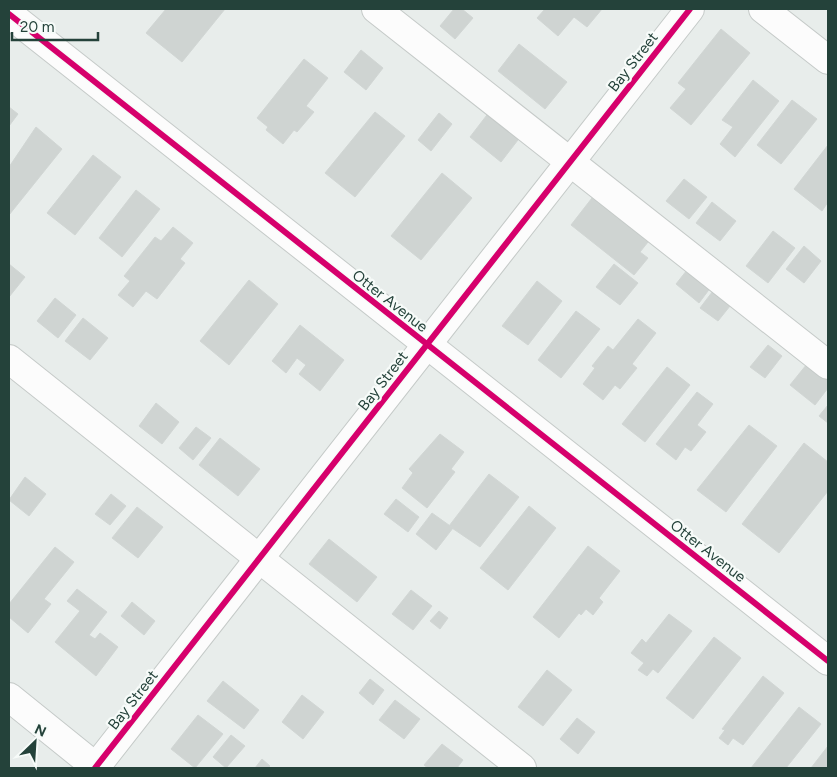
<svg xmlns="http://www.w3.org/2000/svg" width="837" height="777" viewBox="0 0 837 777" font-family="Figtree,sans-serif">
<rect width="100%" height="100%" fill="#e8edeb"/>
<g fill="#cfd4d2" stroke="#d1d6d4">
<path d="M166,9H225L182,62L146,33Z"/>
<path d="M454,9H462L473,18L455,39L440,26Z"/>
<path d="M545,9H602L587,27L574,17L558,36L537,18Z"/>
<path d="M721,29L750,53L691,125L670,108L686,89L678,83Z"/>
<path d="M519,44L567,82L545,109L498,71Z"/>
<path d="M361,50L383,68L366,90L344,72Z"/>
<path d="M304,59L328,78L306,106L314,112L297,132L294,130L283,144L266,130L268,127L257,118Z"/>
<path d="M753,80L779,101L735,157L720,144L733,127L722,120Z"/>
<path d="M792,100L817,119L781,164L757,145Z"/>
<path d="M9,107L18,114L9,126Z"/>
<path d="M490,111L521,136L501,162L470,137Z"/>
<path d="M375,112L405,136L355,197L325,173Z"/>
<path d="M439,113L452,124L431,151L418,140Z"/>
<path d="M36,127L62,149L9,215V167Z"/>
<path d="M828,145V202L822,211L794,189Z"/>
<path d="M93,155L121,177L75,235L47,213Z"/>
<path d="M442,173L472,198L421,260L391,236Z"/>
<path d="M684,179L707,197L689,219L666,201Z"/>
<path d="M136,190L160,209L122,257L99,238Z"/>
<path d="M592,198L648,242L640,252L648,258L634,275L571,225Z"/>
<path d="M712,202L736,221L720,241L696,223Z"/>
<path d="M173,227L193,243L180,259L185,263L157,299L146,291L133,307L118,295L130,281L124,276L155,237L161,241Z"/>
<path d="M773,231L795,248L768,283L746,266Z"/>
<path d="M804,246L821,261L804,283L786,269Z"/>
<path d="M9,264L25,277L9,297Z"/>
<path d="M614,264L638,283L620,305L596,287Z"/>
<path d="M691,265L714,283L699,303L676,284Z"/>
<path d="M249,280L278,304L229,365L200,341Z"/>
<path d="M537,281L562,301L528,345L502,326Z"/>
<path d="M716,287L734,301L718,321L700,308Z"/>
<path d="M55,298L76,315L58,338L37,321Z"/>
<path d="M576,311L600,329L561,378L538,360Z"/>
<path d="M83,318L108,338L90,360L65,341Z"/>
<path d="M638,319L656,333L632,364L637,368L620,389L615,385L603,400L583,384L595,368L592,366L608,346L613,350Z"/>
<path d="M300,325L344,360L320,391L299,374L306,365L297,358L286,373L272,361Z"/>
<path d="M768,345L782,356L765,378L750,367Z"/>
<path d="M807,364L828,380V388L815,405L790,385Z"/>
<path d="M667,367L690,385L645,442L622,424Z"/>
<path d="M697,392L713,404L697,425L706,432L691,451L685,447L676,460L656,444Z"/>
<path d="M156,403L179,422L162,444L139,426Z"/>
<path d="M828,405V423L819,416Z"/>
<path d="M749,425L777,446L726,512L697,490Z"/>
<path d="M196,427L211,438L193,460L179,448Z"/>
<path d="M440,434L464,452L451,469L455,472L427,508L402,488L413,473L409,469Z"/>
<path d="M220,438L260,469L238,496L199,465Z"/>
<path d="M804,443L828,462V491L779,553L742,524Z"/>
<path d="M489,474L519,497L480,547L449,526Z"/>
<path d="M25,477L46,494L29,516L9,500Z"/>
<path d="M111,494L126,506L110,525L95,514Z"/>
<path d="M396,499L419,517L408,532L384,514Z"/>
<path d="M529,506L556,528L508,590L480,568Z"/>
<path d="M137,507L163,527L138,558L112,538Z"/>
<path d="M432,513L453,528L436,550L416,534Z"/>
<path d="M329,539L377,577L357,602L309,564Z"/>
<path d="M588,546L620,571L599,598L603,602L593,615L586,609L581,615L579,613L559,638L533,617Z"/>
<path d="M55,547L74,562L44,599L51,604L28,633L9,617V604Z"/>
<path d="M77,589L107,612L89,635L95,639L100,633L118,647L96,676L55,642L80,611L67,601Z"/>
<path d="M411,590L432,606L413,630L392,614Z"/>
<path d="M132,602L155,621L144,635L121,616Z"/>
<path d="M439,611L448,618L440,629L430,621Z"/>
<path d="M669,614L692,631L658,673L653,669L647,676L638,670L644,663L631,653L642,639L646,643Z"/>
<path d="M714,637L741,658L693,719L666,698Z"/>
<path d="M547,670L572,690L543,726L518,707Z"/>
<path d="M763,676L784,693L743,745L733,738L728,745L719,738L725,730L722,729Z"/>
<path d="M370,679L384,690L373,705L359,693Z"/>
<path d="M223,681L259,710L244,729L207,701Z"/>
<path d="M302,695L324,712L303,739L282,722Z"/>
<path d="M395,700L420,719L404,739L379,720Z"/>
<path d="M799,707L821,724L786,768H751Z"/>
<path d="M198,715L223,734L195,768L171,749Z"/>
<path d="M577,718L595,732L578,754L560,739Z"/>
<path d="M231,735L245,746L226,768L213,757Z"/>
<path d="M442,744L463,760L457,768H428L424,765Z"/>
<path d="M828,746V768H811Z"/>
<path d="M262,759L270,766L268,768H255Z"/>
</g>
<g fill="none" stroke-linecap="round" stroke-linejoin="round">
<defs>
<g id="minor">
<path d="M376,9L828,365"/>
<path d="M763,9L828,60"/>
<path d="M9,14L828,661"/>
<path d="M9,359L522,768"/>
<path d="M9,697L97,768"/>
<path d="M95,768L690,9"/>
</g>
</defs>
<use href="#minor" stroke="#c5cac8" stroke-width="30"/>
<use href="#minor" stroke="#fcfcfc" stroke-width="28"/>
<defs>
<g id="cycleway">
<path d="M9,14L828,661"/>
<path d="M95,768L690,9"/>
</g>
</defs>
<use href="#cycleway" stroke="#f7fbf9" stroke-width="9"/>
<use href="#cycleway" stroke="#d6006c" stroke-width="6"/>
</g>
<g text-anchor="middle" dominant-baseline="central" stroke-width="4.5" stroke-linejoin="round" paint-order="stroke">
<g font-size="15" fill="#24423a" stroke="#f7fbf9">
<text transform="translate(633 62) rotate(-52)">Bay Street</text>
<text transform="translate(390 301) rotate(38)">Otter Avenue</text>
<text transform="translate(383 381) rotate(-52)">Bay Street</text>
<text transform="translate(708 551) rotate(38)">Otter Avenue</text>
<text transform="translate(133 700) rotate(-52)">Bay Street</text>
</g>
</g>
<rect width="837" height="777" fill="none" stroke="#24423a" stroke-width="20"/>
<g transform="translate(35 742) rotate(25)" stroke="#f7fbf9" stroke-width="4" paint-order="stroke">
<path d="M0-4L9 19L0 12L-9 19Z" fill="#24423a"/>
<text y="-8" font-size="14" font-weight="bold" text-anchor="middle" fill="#24423a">N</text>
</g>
<path d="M12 32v8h86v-8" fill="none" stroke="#24423a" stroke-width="2.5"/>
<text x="20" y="32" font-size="15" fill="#24423a" stroke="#f7fbf9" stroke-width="4" paint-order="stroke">20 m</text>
</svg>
